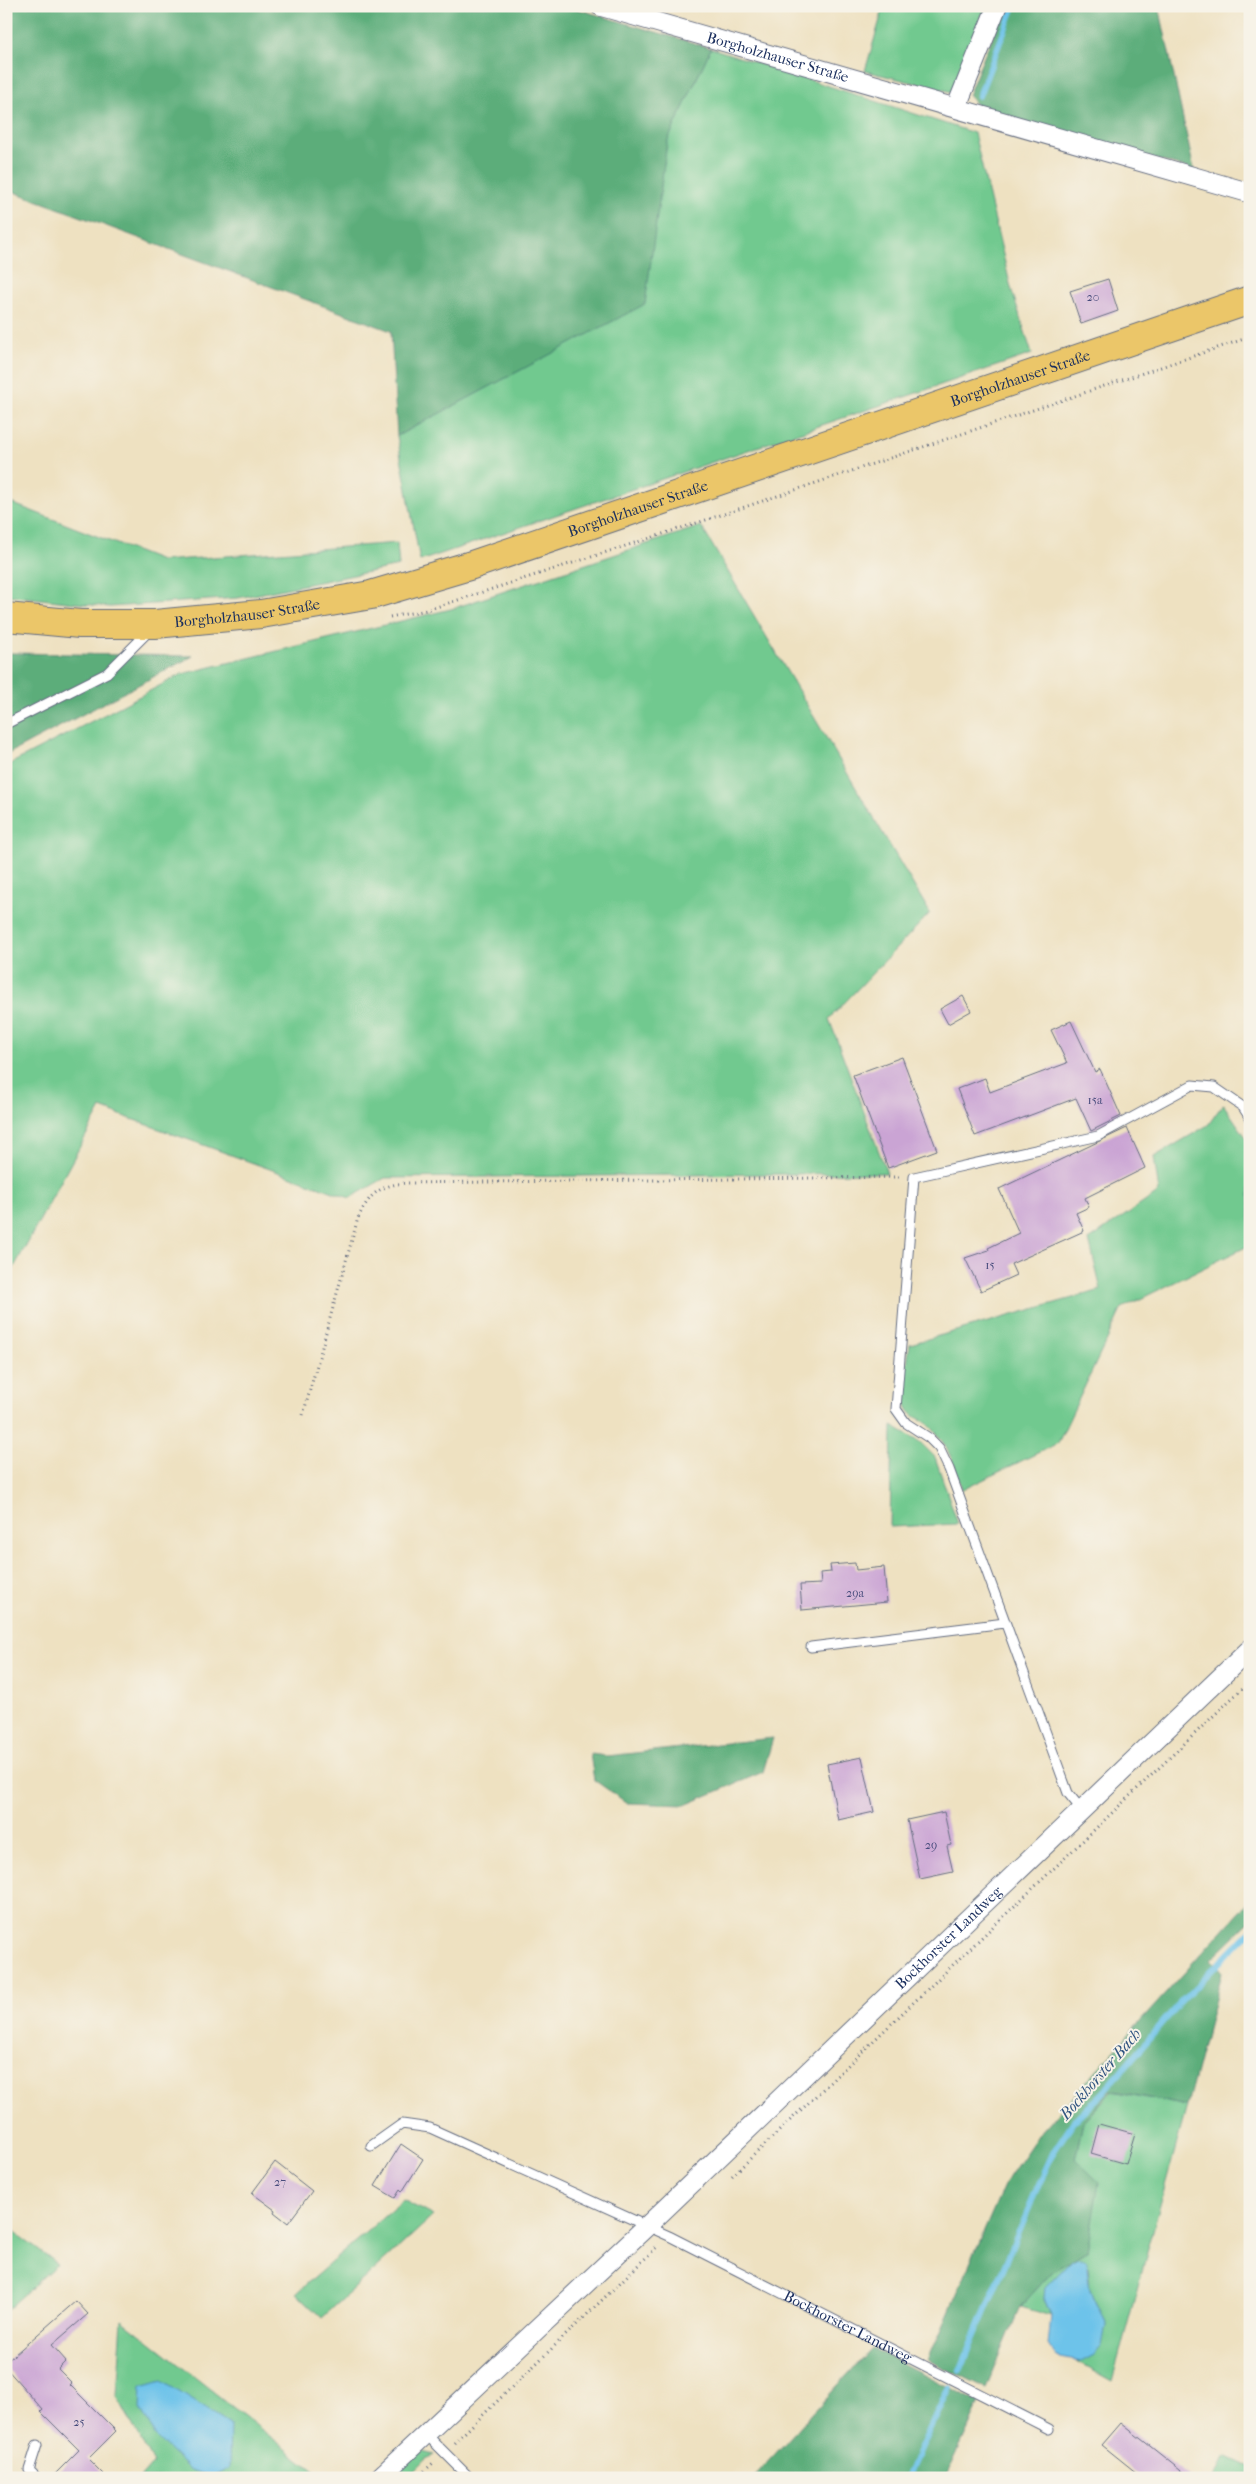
<svg xmlns="http://www.w3.org/2000/svg" width="1256" height="2484" viewBox="0 0 1256 2484" font-family="'IM FELL French Canon',serif">
<rect width="100%" height="100%" fill="#f7f3e8"/>
<filter id="ink" filterUnits="userSpaceOnUse"><feTurbulence type="fractalNoise" baseFrequency=".02" numOctaves="2"/><feDisplacementMap in="SourceGraphic" scale="10" xChannelSelector="R" yChannelSelector="G"/><feConvolveMatrix kernelMatrix="1 2 1 2 8 2 1 2 1" color-interpolation-filters="sRGB"/></filter>
<filter id="wash" filterUnits="userSpaceOnUse"><feTurbulence type="fractalNoise" baseFrequency=".0096" numOctaves="4" result="noise"/><feDisplacementMap in="SourceGraphic" scale="20" xChannelSelector="R" yChannelSelector="G"/><feGaussianBlur stdDeviation="1.12" result="paint"/><feColorMatrix in="noise" values="0 0 0 0 0 0 0 0 0 0 0 0 0 0 0 0 0 1.4 0 .05"/><feComposite in="paint" operator="in"/></filter>
<g filter="url(#wash)">
<rect width="100%" height="100%" fill="#eee1c1"/>
<g fill="#71c98f" stroke="#467c76">
<path d="M884,6H986L952,92L865,71Z"/>
<path d="M711,48L974,133L1011,288L1032,354L420,561L397,436L644,304L667,142Z"/>
<path d="M6,501L161,561L397,543L399,566L238,598L110,607L6,595Z"/>
<path d="M701,526L930,913L829,1019L887,1173L385,1178L350,1198L101,1108L6,1282V766L182,674L451,609Z"/>
<path d="M1223,1104L1250,1143V1245L1122,1308L1058,1443L962,1490C955,1465 948,1444 929,1425C919,1416 910,1419 905,1402C902,1392 908,1357 910,1344L1101,1290L1089,1240L1159,1192L1154,1157L1208,1125Z"/>
<path d="M892,1426L920,1442L935,1457L958,1524L890,1527Z"/>
<path d="M1112,2091L1187,2106L1112,2381L1077,2362H1081L1106,2324L1090,2290L1088,2267L1044,2298L1051,2316L1020,2307L1053,2271L1087,2251L1075,2159L1083,2122Z"/>
<path d="M403,2200L433,2216L322,2318L296,2293Z"/>
<path d="M6,2226L57,2264L6,2311Z"/>
<path d="M122,2320L323,2478H140L153,2463L117,2396Z"/>
<path d="M424,2452L435,2455L427,2459L408,2478H391L414,2456Z"/>
<path d="M1226,2457L1250,2468V2478H1214Z"/>
</g>
<g fill="#5cad7a" stroke="#3c6e6c">
<path d="M6,6H567L711,48L667,142L645,304L397,436L391,331L6,189Z"/>
<path d="M1005,6H1159L1194,170L981,111L968,95Z"/>
<path d="M6,652L10,653L193,656L6,755Z"/>
<path d="M773,1738L763,1772L685,1805L627,1803L594,1780L590,1754L607,1756Z"/>
<path d="M1250,1900V1921L1211,1959L1222,1972L1187,2106L1111,2090L1083,2122L1075,2159L1099,2182L1087,2251L1053,2271L1020,2307L986,2389L928,2360L1005,2183L1038,2135Z"/>
<path d="M872,2348L980,2403L945,2478H753Z"/>
</g>
<g fill="#6dc3ea" stroke="#4479a4">
<path d="M1078,2258L1086,2261L1090,2290L1106,2324L1102,2346L1094,2355L1081,2362L1056,2357L1048,2345L1051,2316L1044,2298L1045,2288L1072,2260Z"/>
<path d="M162,2381L230,2424L229,2468L213,2477L190,2470L156,2437L140,2409L141,2387Z"/>
</g>
<g fill="none" stroke-linecap="round" stroke-linejoin="round">
<g stroke="#6dc3ea" stroke-width="6">
<path d="M979,96L1014,6"/>
<path d="M960,2371L1039,2184L1054,2151L1073,2122L1103,2093L1177,2006L1250,1931"/>
<path d="M907,2478L949,2387"/>
</g>
</g>
<g id="blocks">
<g fill="#caa4d4">
<path d="M1108,279L1118,311L1081,324L1070,291Z"/>
<path d="M963,996L971,1011L948,1024L940,1009Z"/>
<path d="M1071,1021L1095,1072L1100,1069L1121,1116L1091,1131L1076,1098L975,1136L957,1089L985,1078L990,1092L1067,1063L1051,1030Z"/>
<path d="M902,1057L937,1150L888,1168L853,1075Z"/>
<path d="M1127,1128L1145,1168L1085,1198L1089,1207L1076,1213L1084,1231L1011,1264L1016,1275L981,1291L965,1258L989,1250L988,1248L1019,1233L999,1189Z"/>
<path d="M855,1563L856,1570L884,1567L887,1602L802,1610L800,1585L821,1584L820,1573L831,1572L830,1565Z"/>
<path d="M862,1757L874,1812L838,1820L827,1764Z"/>
<path d="M944,1812L951,1845L947,1846L953,1872L920,1879L907,1820Z"/>
<path d="M1099,2124L1135,2134L1126,2164L1091,2154Z"/>
<path d="M401,2144L423,2159L402,2192L400,2190L395,2198L375,2186Z"/>
<path d="M275,2162L312,2191L288,2223L274,2212L275,2210L252,2193Z"/>
<path d="M76,2301L88,2314L52,2345L66,2361L58,2369L72,2383L70,2385L116,2431L88,2459L107,2478H51L79,2450L41,2412L43,2410L6,2368V2362Z"/>
<path d="M1121,2423L1190,2478H1143L1102,2445Z"/>
</g>
</g>
</g>
<g filter="url(#ink)">
<use href="#blocks" fill-opacity="0" stroke="#656d81" stroke-width="1"/>
<g fill="none" stroke-linecap="round" stroke-linejoin="round">
<defs>
<g id="lane">
<path d="M6,724L107,673L151,629"/>
<path d="M811,1647L1005,1623"/>
<path d="M1081,1809L1068,1793L949,1469L939,1448L929,1438L906,1423L896,1409L914,1177L1098,1136L1192,1085L1214,1087L1243,1107L1250,1118"/>
<path id="s1" d="M371,2146L402,2124L430,2128L669,2236L1049,2429"/>
<path d="M425,2433L470,2478"/>
<path d="M37,2478L29,2470L37,2445"/>
</g>
<g id="street">
<path id="s2" d="M600,6L1250,193"/>
<path d="M956,108L997,6"/>
<path id="s3" d="M379,2478L646,2227L1250,1649"/>
</g>
<g id="primary">
<path id="s4" d="M6,617L80,624H155L261,614L371,595L472,565L1250,300"/>
</g>
</defs>
<use href="#lane" stroke="#656d81" stroke-width="11"/>
<use href="#street" stroke="#656d81" stroke-width="21"/>
<use href="#primary" stroke="#656d81" stroke-width="30"/>
<g stroke="#656d81" stroke-width="3" stroke-dasharray="1 4" stroke-linecap="butt">
<path d="M390,617L427,610L703,521L1250,337"/>
<path d="M303,1415L358,1218C370,1193 380,1185 407,1183L899,1177"/>
<path d="M732,2176L1250,1681"/>
<path d="M454,2443L658,2246"/>
<path d="M417,2478L433,2463"/>
</g>
<use href="#lane" stroke="#fff" stroke-width="9"/>
<use href="#street" stroke="#fff" stroke-width="19"/>
<use href="#primary" stroke="#ebc669" stroke-width="28"/>
</g>
</g>
<g text-anchor="middle" dominant-baseline="central" stroke-width="4" stroke-linejoin="round" paint-order="stroke">
<g font-size="12" fill="#474c7c">
<text x="1093" y="297">20</text>
<text x="1095" y="1100">15a</text>
<text x="990" y="1265">15</text>
<text x="855" y="1593">29a</text>
<text x="931" y="1845">29</text>
<text x="280" y="2182">27</text>
<text x="79" y="2422">25</text>
</g>
<g font-size="15" fill="#1b2f5e" stroke="#f7f3e8">
<text stroke="none"><textPath href="#s2" startOffset="185">Borgholzhauser Straße</textPath></text>
<text stroke="none"><textPath href="#s4" startOffset="1052">Borgholzhauser Straße</textPath></text>
<text stroke="none"><textPath href="#s4" startOffset="648">Borgholzhauser Straße</textPath></text>
<text stroke="none"><textPath href="#s4" startOffset="242">Borgholzhauser Straße</textPath></text>
<text stroke="none"><textPath href="#s3" startOffset="785">Bockhorster Landweg</textPath></text>
<text stroke="none"><textPath href="#s1" startOffset="529">Bockhorster Landweg</textPath></text>
</g>
<g font-size="16" font-style="italic" fill="#305481" stroke="#f7f3e8">
<text transform="translate(1100 2074) rotate(-49)">Bockhorster Bach</text>
</g>
</g>
<rect width="1256" height="2484" fill="none" stroke="#f7f3e8" stroke-width="25"/>
</svg>
